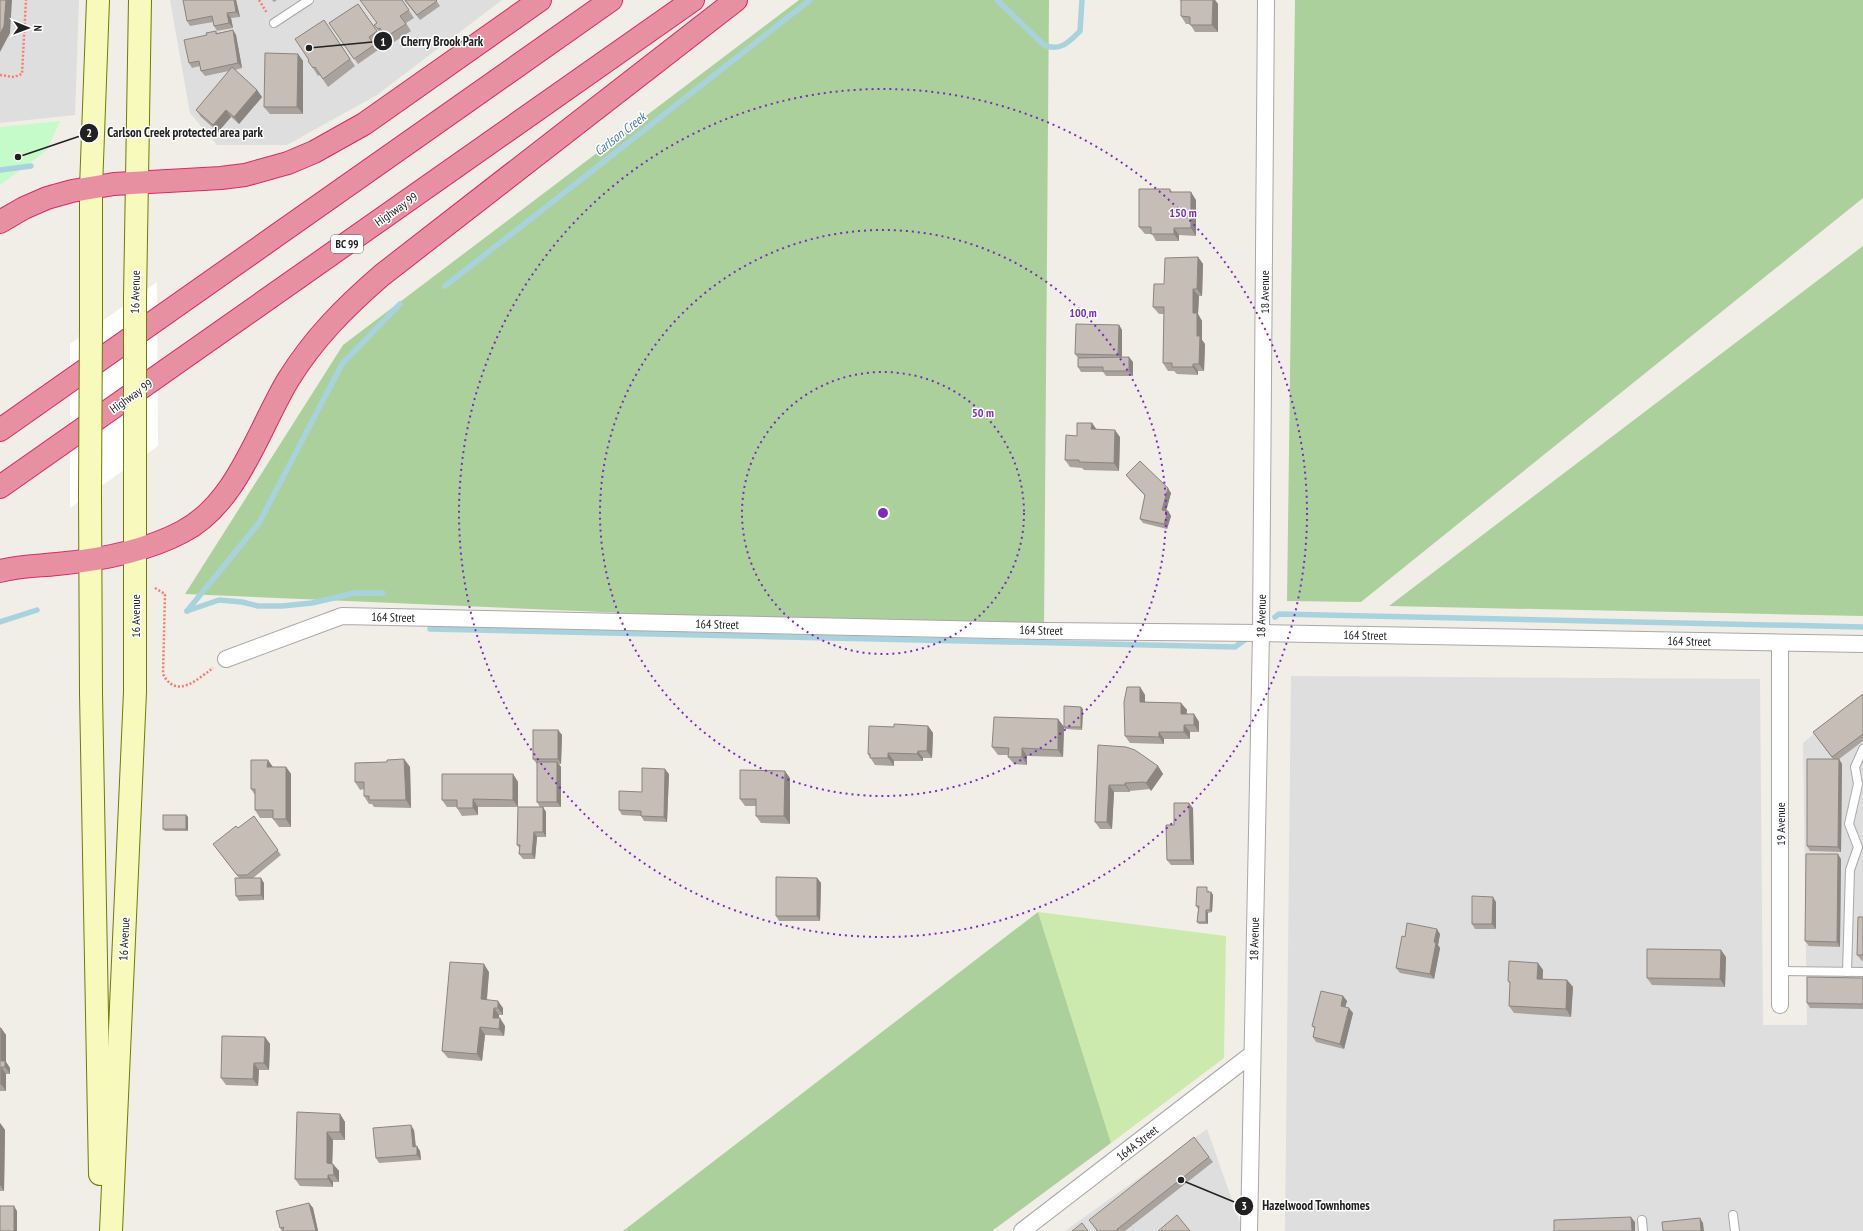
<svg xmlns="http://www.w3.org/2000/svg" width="1863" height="1231" viewBox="0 0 1863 1231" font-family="'PT Sans Narrow',sans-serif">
<rect width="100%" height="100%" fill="#f1eee7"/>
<g fill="#dfdede">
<path d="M0,0H79L75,115L0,123Z"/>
<path d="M170,0H502L377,95L287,145H217L190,113Z"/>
<path d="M1291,676L1760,679L1763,1025H1807L1803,743L1863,693V1231H1285Z"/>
<path d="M1207,1129L1243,1231H1065Z"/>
</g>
<path fill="#cceaae" d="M1038,912L1226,936L1224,1058L1111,1143Z"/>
<g fill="#acd09c">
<path d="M799,0H1049L1044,631L185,594L343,345Z"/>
<path d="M1295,0H1863V198L1361,602L1287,601Z"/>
<path d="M1863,246V616L1389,606Z"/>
<path d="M1038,912L1111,1143L992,1231H623Z"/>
</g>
<path fill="#c5fac9" d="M60,121L47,150L0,185V127Z"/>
<path fill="#fff" d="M157,282L158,446L70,508V344Z"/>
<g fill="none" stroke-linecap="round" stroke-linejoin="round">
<g stroke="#a8d3de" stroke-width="5.5">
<path d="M997,0L1044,45C1060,52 1069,42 1080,31L1082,0"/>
<path d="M0,170L31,166"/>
<path d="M445,286L810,0"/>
<path d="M187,611L259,523L342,364L400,304"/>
<path d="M187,611L219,600L242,602L258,606H282L312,603L355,593H383"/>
<path d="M1275,617L1279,614L1863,627"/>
<path d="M0,622L37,610"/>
<path d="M430,629L1235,647L1246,639"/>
</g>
<defs>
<g id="lane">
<path d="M274,23L309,0"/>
<path d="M1780,971L1863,972"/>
<path d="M1847,972L1850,870L1858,847L1849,824L1858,784L1855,767L1863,749"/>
<path d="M1733,1215L1735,1231"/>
<path d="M1642,1220L1643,1231"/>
</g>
<g id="street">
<path d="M226,659L342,616L1044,631L1261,633L1863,644"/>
<path d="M1780,1005V643"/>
<path d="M1022,1231L1252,1054"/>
<path d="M1249,1231L1261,633L1266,0"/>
</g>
<g id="secondary">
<path d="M135,298L140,0"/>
<path d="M91,322V188L98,0"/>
<path d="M90,494L91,693L100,1174"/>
<path d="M111,1231L135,692V463"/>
</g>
<g id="highway">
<path d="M0,222L24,208L47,198L72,191L114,184L221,178L245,175L288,163L314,152L364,124L540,0"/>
<path d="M0,430L611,0"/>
<path d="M0,487L693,0"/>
<path d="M0,571C19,566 38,566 57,564C100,560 144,552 182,532C237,504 258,430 288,380C314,338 345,307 382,275L736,0"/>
</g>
</defs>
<use href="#lane" stroke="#a8a8a8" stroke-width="10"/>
<use href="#street" stroke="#a8a8a8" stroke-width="18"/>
<use href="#secondary" stroke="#6f7a05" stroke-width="24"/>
<use href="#highway" stroke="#dc2867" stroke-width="24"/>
<g stroke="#fa7c6f" stroke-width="2.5" stroke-dasharray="2 2" stroke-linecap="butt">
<path d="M259,0L267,13"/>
<path d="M0,75L14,77L22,74L26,0"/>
<path d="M155,588L165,594L163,674C176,700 198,679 213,668"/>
</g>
<use href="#lane" stroke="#fff" stroke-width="8"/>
<use href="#street" stroke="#fff" stroke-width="16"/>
<use href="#secondary" stroke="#f7fabc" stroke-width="22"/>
<use href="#highway" stroke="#e790a1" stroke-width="22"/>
<defs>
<g id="secondary-bridge">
<path d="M135,298V463"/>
<path d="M90,494L91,322"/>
</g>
</defs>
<use href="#secondary-bridge" stroke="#6f7a05" stroke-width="24" stroke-linecap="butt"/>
<use href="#secondary-bridge" stroke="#f7fabc" stroke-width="22"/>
</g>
<g fill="#aaa39d">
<path d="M183,0H236L240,17L231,18L233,28L217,31L214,26L213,22L190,26L187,21Z"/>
<path d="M272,0H277L274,2Z"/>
<path d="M402,0L414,18L406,23L411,31L391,44L385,35L383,37L374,25Z"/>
<path d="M404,0H436L440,6L420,20Z"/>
<path d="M1180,0H1215L1218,4V32H1195L1190,24H1186L1181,16V2Z"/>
<path d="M358,4L381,36L372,42L378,50L358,64L329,23Z"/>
<path d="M324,20L355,66L328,87L320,75L318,76L313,68L309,60Z"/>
<path d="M233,30L236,35L242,68L235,70L257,90L262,97L239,124L231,117L218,132L201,117L196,110L229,71L205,76L201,71L200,66L192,68L189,63L207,35L216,31L217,33Z"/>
<path d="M298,54L303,61V114H270L264,107Z"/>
<path d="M1170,189L1172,192L1196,200V236L1179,235V241H1156L1152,234H1145L1139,227Z"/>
<path d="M1198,257L1203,264L1202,296H1199L1198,314L1202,321V340L1205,344L1204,371H1198V375L1177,374L1174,371H1168L1163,363L1164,314H1159L1153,307L1164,284Z"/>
<path d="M1119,325L1122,330V357L1133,362V376H1106L1103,372H1081L1078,367V358L1075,354Z"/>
<path d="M1092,423L1096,429L1120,437L1119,471L1084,470L1082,468L1070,467L1065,460L1077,436Z"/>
<path d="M1126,475L1171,493L1166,511H1168L1171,516L1167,529L1143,523L1140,519L1145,496L1130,480Z"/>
<path d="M1140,687L1145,695V702L1181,703L1187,710L1186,714H1194L1199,722V732H1190V739H1164V744L1130,743L1125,736Z"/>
<path d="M1863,694V741L1839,759L1842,764L1841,852L1810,851L1807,846L1833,759L1813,732Z"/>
<path d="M1083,709L1082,730L1065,729L1064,727Z"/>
<path d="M1058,719L1064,727L1063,757L1027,756V765L1014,764L1008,757V755H998L992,747Z"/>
<path d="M928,726L933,733L932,758H923V761H894V766L875,765L868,754L894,727Z"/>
<path d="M558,730L562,735L561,764H559L561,767V807H540L537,802V764L533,759Z"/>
<path d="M1098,745L1158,766L1163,774L1151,791L1150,789L1130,791V792H1114L1112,829H1100L1095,822Z"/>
<path d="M404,759L410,767L411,808L374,807L372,804H369L364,796V789L360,790L355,782Z"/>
<path d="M272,767H286L291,774V827H279L273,819V818H260L255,810V795L251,789Z"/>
<path d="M513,774L518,782V807H543L546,812V837H537L535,859H523L519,854L520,849L517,845L518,807H478V815L462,816L457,808V807H447L442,800Z"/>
<path d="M669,774L667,822L644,821L641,816L622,815L619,810L642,792Z"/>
<path d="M790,778V824L761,823L756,816V806H745L740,799Z"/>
<path d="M1193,808L1194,865H1171L1167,860L1174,825Z"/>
<path d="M186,815L188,817V831H165L163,829Z"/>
<path d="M254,816L281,855L253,878L264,883V900L239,901L236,896L239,878L216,848L238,828Z"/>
<path d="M1841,859L1840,947L1809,946L1805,941Z"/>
<path d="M817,878L821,883L820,921H779L776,916Z"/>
<path d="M1209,890V892H1211L1213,895L1212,912L1208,913V924H1199L1197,922L1198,909L1196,906Z"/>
<path d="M1496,902V929H1475L1472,924Z"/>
<path d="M1863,917V962L1857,955Z"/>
<path d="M1440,934L1438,945L1440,948L1434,979L1400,973L1396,968L1405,937Z"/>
<path d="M1726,957L1725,987L1652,985L1647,978Z"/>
<path d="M1538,963L1543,970V979L1567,980L1573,987L1571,1017L1514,1013L1509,1006L1510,984L1508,981Z"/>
<path d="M489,972L487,1000L503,1008V1015H499V1018L505,1026L504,1036L485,1035L482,1061L448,1058L442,1051Z"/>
<path d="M1863,978V1009L1810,1008L1807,1003Z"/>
<path d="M1343,996L1347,1001L1345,1007L1353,1013L1344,1049L1316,1042L1313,1037L1315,1029L1312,1026Z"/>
<path d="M0,1028H1L6,1035V1062L10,1068V1074H6V1091H0Z"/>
<path d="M265,1037L270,1044L269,1070H259L258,1086L226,1085L221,1078Z"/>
<path d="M340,1114L345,1122V1140H333L332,1164H333L339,1171V1182H333V1187L300,1186L295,1179Z"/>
<path d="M0,1123L5,1130L4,1191H0Z"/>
<path d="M414,1130L416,1146L420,1151L421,1160L379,1163L376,1158Z"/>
<path d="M1209,1157L1213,1162L1125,1231H1097L1089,1220Z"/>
<path d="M309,1203L313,1208L318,1231H282L280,1228Z"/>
</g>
<g fill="#8b847f">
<path d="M6,0H12L10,33L0,52V34Z"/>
<path d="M234,0H236L240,17L236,12Z"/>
<path d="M1213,0H1215L1218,4V32L1212,25Z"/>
<path d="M227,13L231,18L233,28L229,23Z"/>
<path d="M233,30L236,35L242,68L238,63Z"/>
<path d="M298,54L303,61V114L297,107Z"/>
<path d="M257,90L262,97L239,124L234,117Z"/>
<path d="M226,110L231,117L218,132L213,125Z"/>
<path d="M1191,192L1196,200V236L1191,228Z"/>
<path d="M1174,228L1179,235V241L1174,234Z"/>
<path d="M1198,257L1203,264L1202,296L1197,289Z"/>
<path d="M1193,289L1199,296L1198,314L1202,321V340L1205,344L1204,371L1199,364L1197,336L1193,313Z"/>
<path d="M1119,325L1122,330V360L1118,355Z"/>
<path d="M1129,357L1133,362V376L1129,371Z"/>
<path d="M1193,364L1198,371V375L1193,367Z"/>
<path d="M1092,423L1097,430L1091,429Z"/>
<path d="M1115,430L1120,437L1119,471L1114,463Z"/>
<path d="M1168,488L1171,493L1165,515L1162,510Z"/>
<path d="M1168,511L1171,516L1167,529L1164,524Z"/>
<path d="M1140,687L1145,695V710L1140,702Z"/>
<path d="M1181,703L1187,710L1186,721L1181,714Z"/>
<path d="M1081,707L1083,709L1082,730L1081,727Z"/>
<path d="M1194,714L1199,722V732L1194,725Z"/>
<path d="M1058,719L1064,727L1063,757L1058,750Z"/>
<path d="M1184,725L1190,732V739L1184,732Z"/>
<path d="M928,726L933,733L932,758L927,751Z"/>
<path d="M558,730L562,735L561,764L558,759Z"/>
<path d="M1159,732L1164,739V744L1159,737Z"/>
<path d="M1022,748L1027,756V765L1022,757Z"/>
<path d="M918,751L923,758V761L917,754Z"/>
<path d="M888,753L894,761V766L888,758Z"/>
<path d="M404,759L410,767L411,808L406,800Z"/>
<path d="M1839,759L1842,764L1841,852L1838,847Z"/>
<path d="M268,760L273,767H267Z"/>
<path d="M557,762L561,767V807L557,802Z"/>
<path d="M1158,766L1163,774L1151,791L1146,783Z"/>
<path d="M286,767L291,774V827L286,819Z"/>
<path d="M665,769L669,774L667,822L664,817Z"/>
<path d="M785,771L790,778V824L784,816Z"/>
<path d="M513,774L518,782V807L513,800Z"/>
<path d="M1125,783L1130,791V792L1125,785Z"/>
<path d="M1109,785L1114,792L1112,829L1107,822Z"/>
<path d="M473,799L478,807V815L473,808Z"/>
<path d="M1189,803L1193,808L1194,865L1191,860Z"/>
<path d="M543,807L546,812V837L543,832Z"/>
<path d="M186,815L188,817V831L186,829Z"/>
<path d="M534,832L537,837L535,859L532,854Z"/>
<path d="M1838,854L1841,859L1840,947L1837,942Z"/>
<path d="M261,878L264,883V900L261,895Z"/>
<path d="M817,878L821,883L820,921L817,916Z"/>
<path d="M1211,892L1213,895L1212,912L1210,910Z"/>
<path d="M1493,897L1496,902V929L1492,924Z"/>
<path d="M1206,910L1208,913V924L1206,922Z"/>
<path d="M1437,929L1440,934L1438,945L1440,948L1434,979L1430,974L1434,942Z"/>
<path d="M1721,950L1726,957L1725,987L1720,979Z"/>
<path d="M1538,963L1543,970L1542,986L1537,979Z"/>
<path d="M484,964L489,972L486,1007L481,999Z"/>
<path d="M1567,980L1573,987L1571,1017L1566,1009Z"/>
<path d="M1343,996L1347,1001L1344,1011L1341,1006Z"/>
<path d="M498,1001L503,1008V1015L498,1008Z"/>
<path d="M494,1008L499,1015V1025L493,1018Z"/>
<path d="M1349,1008L1353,1013L1344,1049L1340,1044Z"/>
<path d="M500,1018L505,1026L504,1036L499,1029Z"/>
<path d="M480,1027L485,1035L482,1061L477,1054Z"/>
<path d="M1,1028L6,1035V1062L10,1068V1074L1,1061Z"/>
<path d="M265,1037L270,1044L269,1070L264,1063Z"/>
<path d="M254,1063L259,1070L258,1086L253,1079Z"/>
<path d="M1,1067L6,1074V1091L1,1084Z"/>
<path d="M340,1114L345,1122V1140L340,1132Z"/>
<path d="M0,1123L5,1130L4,1191L0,1185Z"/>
<path d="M411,1125L414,1130L416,1152L413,1147Z"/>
<path d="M327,1132L333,1140L332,1171L327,1163Z"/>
<path d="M417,1146L420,1151L421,1160L417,1155Z"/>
<path d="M333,1164L339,1171V1182L334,1175Z"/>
<path d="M328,1175L333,1182V1187L328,1179Z"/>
<path d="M309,1203L313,1208L318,1231H316Z"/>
<path d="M14,1206L17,1211V1231H14Z"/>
<path d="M1631,1217L1635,1222V1231H1632Z"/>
<path d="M1700,1218L1703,1223L1704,1231H1701Z"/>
</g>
<g fill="#c6bdb6" stroke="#8b847f">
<path d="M0,0H6L4,26L0,34Z"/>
<path d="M183,0H234L236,12L227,13L229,23L214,26L212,16L187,21Z"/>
<path d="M360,0H402L409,10L400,16L406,24L386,37L380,28L378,29L374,25L377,23Z"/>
<path d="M405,0H436L437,1L417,15Z"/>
<path d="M1181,0H1213L1212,25H1190V17L1181,16Z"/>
<path d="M358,4L377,31L369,37L374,45L354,59L329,23Z"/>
<path d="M324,20L350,59L323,79L315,67L313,68L308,61L309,60L295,39Z"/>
<path d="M233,30L238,63L201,71L199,61L189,63L184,40L207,35L206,33L216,31V34Z"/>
<path d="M265,53L298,54L297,107H264Z"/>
<path d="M232,67L257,90L234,117L226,110L213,125L196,110Z"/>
<path d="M1139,189H1170V192H1191V228H1174V234H1151V227H1139Z"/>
<path d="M1198,257L1197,289H1193V313H1197V336H1200L1199,364H1193V367H1172V363H1163L1164,307H1153L1154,284H1164L1165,258Z"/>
<path d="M1076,324L1119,325L1118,355L1075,354Z"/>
<path d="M1129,357V371H1103V367H1078V358Z"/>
<path d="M1077,423H1092L1091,429L1115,430L1114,463L1079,462V460H1065L1066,435L1077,436Z"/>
<path d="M1140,461L1168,488L1162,510L1168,511L1164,524L1140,519L1145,495L1126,475Z"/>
<path d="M1127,687H1140V702L1181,703V714H1194V725H1184V732H1159V737L1125,736L1124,702Z"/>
<path d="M1863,694V734L1832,757L1813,732Z"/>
<path d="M1064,706L1081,707V727H1064Z"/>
<path d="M994,717L1058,719V750L1022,748V757H1008L1009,748L992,747Z"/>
<path d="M894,724L928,726L927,751H918L917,754L888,753V758H870V754H868L869,726L894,727Z"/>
<rect x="533" y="730" width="25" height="29"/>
<path d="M1098,745L1126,747L1135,750L1158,766L1146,783L1144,782L1125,783V785H1109L1107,822H1095Z"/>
<path d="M404,759L406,800H369V796H364V782H355V763L387,762V760Z"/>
<path d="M1807,759H1839L1838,847L1807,846Z"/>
<path d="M251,760H268L267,767H286V819H273V810H255V789H251Z"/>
<rect x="537" y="762" width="20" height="40"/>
<path d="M642,768L665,769L664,817L641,816V811L619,810V791L642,792Z"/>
<path d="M740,770L785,771L784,816H756V799H740Z"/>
<path d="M442,774H513V800L473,799V808H457V800H442Z"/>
<path d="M1174,803H1189L1191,860H1167L1166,825H1174Z"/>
<path d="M518,807H543V832H534L532,854H519L520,845H517Z"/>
<rect x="163" y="815" width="23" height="14"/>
<path d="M254,816L278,850L247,875H237L213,844L236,826L238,828Z"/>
<path d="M1806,854H1838L1837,942L1805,941Z"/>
<path d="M776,877L817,878V916H776Z"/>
<path d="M235,878H261V895L236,896Z"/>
<path d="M1197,887H1207V892H1211L1210,910H1206V922H1197L1199,906H1196Z"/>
<path d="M1472,896L1493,897L1492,924H1472Z"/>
<path d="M1858,917H1863V955H1857Z"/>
<path d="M1407,923L1437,929L1434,942L1436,943L1430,974L1396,968L1402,936L1405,937Z"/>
<path d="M1647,949L1721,950L1720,979L1647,978Z"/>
<path d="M1509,961L1538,963L1537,979L1567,980L1566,1009L1509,1006L1510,982L1508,981Z"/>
<path d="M450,962L484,964L481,999L498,1001V1008H494L493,1018H500L499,1029L480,1027L477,1054L442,1051Z"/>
<path d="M1807,977L1863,978V1004L1807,1003Z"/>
<path d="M1321,991L1343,996L1341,1006L1349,1008L1340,1044L1313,1037L1315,1027L1312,1026Z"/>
<path d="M0,1028H1V1061H5V1067H1V1084H0Z"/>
<path d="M222,1036L265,1037L264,1063H254L253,1079L221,1078Z"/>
<path d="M297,1112L340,1114V1132H327V1163L333,1164L334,1175H328V1179H295Z"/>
<path d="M411,1125L413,1147L417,1146V1155L376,1158L373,1128Z"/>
<path d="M1194,1137L1209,1157L1115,1231H1098L1089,1220Z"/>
<path d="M309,1203L316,1231H283V1230L284,1227L280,1228L276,1211Z"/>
<rect x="0" y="1206" width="14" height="25"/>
<path d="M1177,1215L1190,1231H1158Z"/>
<path d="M1631,1217L1632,1231H1554V1220Z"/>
<path d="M1700,1218L1701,1231H1663L1662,1222Z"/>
<path d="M1082,1223L1088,1231H1072Z"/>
</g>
<g fill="none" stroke="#7b2cbf" stroke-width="2" stroke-dasharray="2 4">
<circle cx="883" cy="513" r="141"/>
<circle cx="883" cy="513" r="283"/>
<circle cx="883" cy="513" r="424"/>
</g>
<g text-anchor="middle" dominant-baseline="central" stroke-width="3" stroke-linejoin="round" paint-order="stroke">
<rect fill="#fff" stroke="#646464" stroke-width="1" x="331" y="235" width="32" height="18" rx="3"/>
<g font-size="11" font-weight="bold" fill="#212121">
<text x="347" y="244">BC 99</text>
</g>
<g font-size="12" fill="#212121" stroke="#fff">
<text transform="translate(396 209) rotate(-35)">Highway 99</text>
<text transform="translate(135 292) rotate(-89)">16 Avenue</text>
<text transform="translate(1264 292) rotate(-90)">18 Avenue</text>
<text transform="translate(131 396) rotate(-35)">Highway 99</text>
<text transform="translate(135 616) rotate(-90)">16 Avenue</text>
<text transform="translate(1261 616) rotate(-89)">18 Avenue</text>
<text transform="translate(393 617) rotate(1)">164 Street</text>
<text transform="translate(717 624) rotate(1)">164 Street</text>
<text transform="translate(1041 630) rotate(1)">164 Street</text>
<text transform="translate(1365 635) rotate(1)">164 Street</text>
<text transform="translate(1689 641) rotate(1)">164 Street</text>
<text transform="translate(1780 824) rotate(-90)">19 Avenue</text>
<text transform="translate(124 939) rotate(-87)">16 Avenue</text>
<text transform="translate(1254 939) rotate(-89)">18 Avenue</text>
<text transform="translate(1137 1143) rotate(-38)">164A Street</text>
</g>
<g font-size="13" font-style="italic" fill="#497aa9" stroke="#fff">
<text transform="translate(620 134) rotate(-38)">Carlson Creek</text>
</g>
</g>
<circle cx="883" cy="513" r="6" fill="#7b2cbf" stroke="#fff" stroke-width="2"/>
<g font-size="12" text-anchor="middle" font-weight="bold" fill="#7b2cbf" stroke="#fff" stroke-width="3" stroke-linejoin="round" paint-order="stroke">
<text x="1183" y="217">150 m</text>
<text x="1083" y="317">100 m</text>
<text x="983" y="417">50 m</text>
</g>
<path fill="none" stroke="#212121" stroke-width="1.5" d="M309 48L383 41M18 157L89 133M1181 1180L1244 1206"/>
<g fill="#212121" stroke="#fff" stroke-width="1.5">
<circle cx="309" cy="48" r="4"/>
<circle cx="18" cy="157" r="4"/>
<circle cx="1181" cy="1180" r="4"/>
<circle cx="383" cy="41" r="10"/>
<circle cx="89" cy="133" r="10"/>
<circle cx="1244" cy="1206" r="10"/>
</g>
<g font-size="12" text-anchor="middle" font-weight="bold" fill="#fff">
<text x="383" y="46">1</text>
<text x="89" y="137">2</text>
<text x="1244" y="1210">3</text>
</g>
<g font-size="13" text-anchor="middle" font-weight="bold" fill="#212121" stroke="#fff" stroke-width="3" stroke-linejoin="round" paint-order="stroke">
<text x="442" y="46">Cherry Brook Park</text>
<text x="185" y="137">Carlson Creek protected area park</text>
<text x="1316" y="1210">Hazelwood Townhomes</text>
</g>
<g transform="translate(28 28) rotate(91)" stroke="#ffffff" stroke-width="3" paint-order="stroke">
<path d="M0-3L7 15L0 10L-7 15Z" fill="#212121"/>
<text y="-6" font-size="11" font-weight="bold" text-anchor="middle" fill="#212121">N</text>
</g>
</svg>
